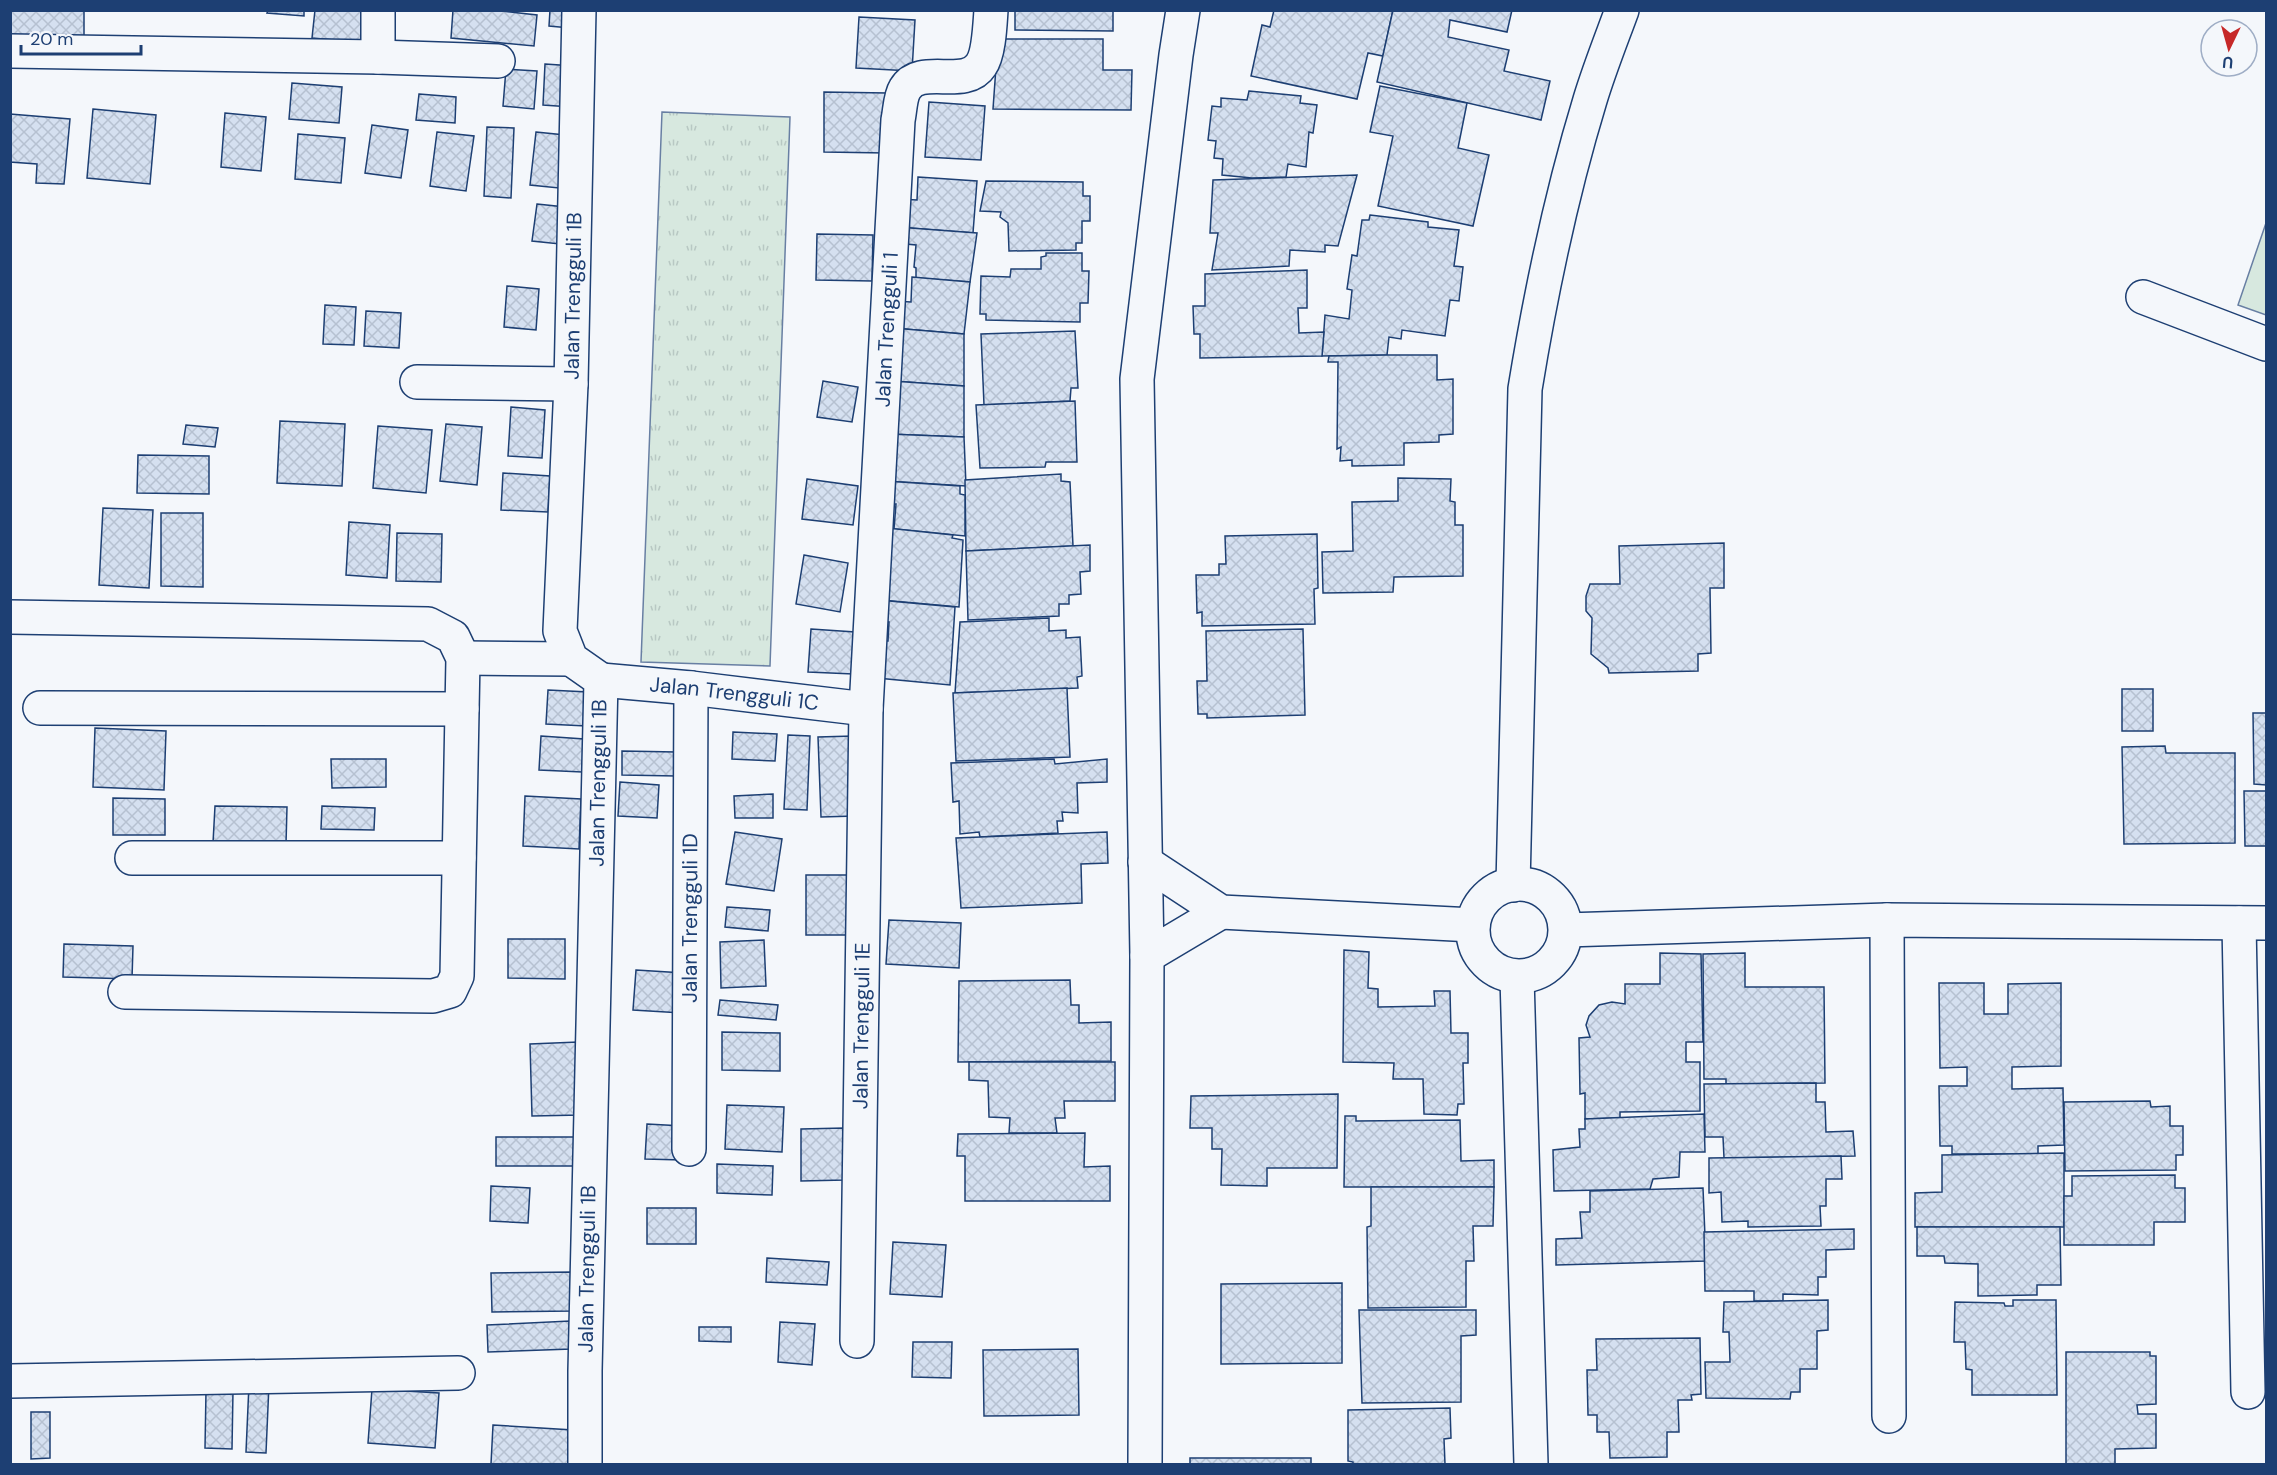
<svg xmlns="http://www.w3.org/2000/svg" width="2277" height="1475" viewBox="0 0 2277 1475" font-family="'DM Sans',sans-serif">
<defs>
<pattern id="grass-tufts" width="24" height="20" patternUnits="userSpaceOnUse" patternTransform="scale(1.5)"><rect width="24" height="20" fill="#d7e8df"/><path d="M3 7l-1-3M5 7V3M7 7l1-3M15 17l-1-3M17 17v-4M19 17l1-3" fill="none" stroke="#b8c8c3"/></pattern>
<pattern id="building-cross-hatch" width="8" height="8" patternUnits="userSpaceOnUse" patternTransform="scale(1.5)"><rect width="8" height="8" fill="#d5e0f0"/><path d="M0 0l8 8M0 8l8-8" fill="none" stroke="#b6c1d1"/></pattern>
</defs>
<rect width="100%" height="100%" fill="#f4f7fb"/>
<path fill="url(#grass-tufts)" stroke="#687fa3" stroke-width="1.5" d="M662,112L790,117L770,666L641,662Z"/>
<path fill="#d7e8df" stroke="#687fa3" stroke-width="1.5" d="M2266,223V315L2238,305Z"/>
<g fill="url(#building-cross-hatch)" stroke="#1d3f73" stroke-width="1.5">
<path d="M10,10H84V39L10,38Z"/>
<path d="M268,10H304V16L267,13Z"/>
<path d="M315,10H372L369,43L312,38Z"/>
<path d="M453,10H493L537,15L534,46L451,38Z"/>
<path d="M550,10H572L570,28L549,26Z"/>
<path d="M1015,10H1113V31L1015,30Z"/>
<path d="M1274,10H1393L1383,56L1368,53L1357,99L1251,76L1262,25L1270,27Z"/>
<path d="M1393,10H1512L1507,32L1450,20L1448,37L1509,50L1504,71L1550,81L1541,120L1377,82Z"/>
<path d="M859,17L915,20L912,71L856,68Z"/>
<path d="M998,39H1103V70H1132L1131,110L993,109Z"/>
<path d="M545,64L574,66L571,107L543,105Z"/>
<path d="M506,69L537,71L534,109L503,106Z"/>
<path d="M292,83L342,87L339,123L289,119Z"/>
<path d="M1380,86L1467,103L1458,148L1489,155L1473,226L1378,206L1393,136L1370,132Z"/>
<path d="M1249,91L1301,96L1300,103L1317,105L1313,133L1309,132L1306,167L1288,164L1286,177L1252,178L1222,175L1223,159L1214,158L1216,141L1208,140L1212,106L1221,107V98L1247,100Z"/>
<path d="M824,92L887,93L886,153L824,152Z"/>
<path d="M419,94L456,97L455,123L416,120Z"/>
<path d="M929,102L985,106L981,160L925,157Z"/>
<path d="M93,109L156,115L150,184L87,178Z"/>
<path d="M225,113L266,117L261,171L221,167Z"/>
<path d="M10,114L70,119L64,184L36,183L37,164L10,162Z"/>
<path d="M372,125L408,130L401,178L365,173Z"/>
<path d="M487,127L514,128L511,198L484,196Z"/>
<path d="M437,132L474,136L466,191L430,186Z"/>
<path d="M536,132L565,135L559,188L530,185Z"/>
<path d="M298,134L345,138L341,183L295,179Z"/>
<path d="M1357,175L1338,246L1325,245V252L1290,250L1289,266L1212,270L1218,233H1210L1213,180Z"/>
<path d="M918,177L977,181L973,233L897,227L899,199L917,200Z"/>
<path d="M986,181L1083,182V196H1090V221H1082V243H1076V250L1009,251L1008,223L1000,217L1001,212L980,211Z"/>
<path d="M537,204L565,207L560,244L532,241Z"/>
<path d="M1370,215L1428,222V227L1459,230L1454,266L1463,267L1459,301L1450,300L1445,336L1402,330L1401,339L1389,337L1387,355L1322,356L1325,315L1349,319L1352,290L1347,289L1352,255L1357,256L1362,220H1369Z"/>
<path d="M897,227L977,233L970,282L916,278V268L914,267L916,245L896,243Z"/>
<path d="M817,234L873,235L872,281L816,280Z"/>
<path d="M1046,253H1082V271H1089L1088,303H1080V322L986,320V314H980L981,276L1010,277L1011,269H1041V257L1046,256Z"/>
<path d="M1307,270V308H1298L1299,333L1324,332L1322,356L1200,358V334H1194L1193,306H1205V274Z"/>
<path d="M912,277L970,282L964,334L893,328L894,301L911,302Z"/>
<path d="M507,286L539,289L536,330L504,327Z"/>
<path d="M325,305L356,307L354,345L323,344Z"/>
<path d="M366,311L401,313L399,348L364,346Z"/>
<path d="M893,328L964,334V386L892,381Z"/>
<path d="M1075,331L1078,388H1071L1070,401L984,405L981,334Z"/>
<path d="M1387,355H1437V380L1453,379V434L1439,435V442L1404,443V465L1352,466V460L1340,461L1341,447L1337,449L1338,362H1328L1329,356Z"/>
<path d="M823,381L858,387L852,422L817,417Z"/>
<path d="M892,381L964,386V437L888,434Z"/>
<path d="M1075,401L1077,462H1046L1045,467L980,468L976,405Z"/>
<path d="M511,407L545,410L542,458L508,456Z"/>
<path d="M280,421L345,424L342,486L277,483Z"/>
<path d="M446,424L482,427L477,485L440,481Z"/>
<path d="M186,425L218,428L215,447L183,444Z"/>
<path d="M378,426L432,430L426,493L373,488Z"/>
<path d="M888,434L964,437L966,486L885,481Z"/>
<path d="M138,455L209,456V494L137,493Z"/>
<path d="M503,473L550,476L548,512L501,510Z"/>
<path d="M1061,474V481L1070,482L1073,546L966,551L965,480Z"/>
<path d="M1398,478L1451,479L1450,501L1455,502V525H1463V576L1394,577L1393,592L1323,593L1322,552L1353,551L1352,502L1398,501Z"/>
<path d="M807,479L858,486L853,525L802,519Z"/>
<path d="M885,481L960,486V494L965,495V536L894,529L896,504H885Z"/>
<path d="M103,508L153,510L149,588L99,585Z"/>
<path d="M161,513H203V587L161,586Z"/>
<path d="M349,522L390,525L387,578L346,575Z"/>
<path d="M887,528L953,535L952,538L963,540L959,607L881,600Z"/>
<path d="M397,533L442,534L441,582L396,581Z"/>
<path d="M1317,534L1318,588L1314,589L1315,624L1202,626V612L1197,613L1196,575H1219V564H1226L1225,536Z"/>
<path d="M1724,543V588H1710L1711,653L1698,654V671L1609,673L1608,668L1591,654L1592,618L1586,611V596L1590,584H1620L1619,546Z"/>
<path d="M1090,545V571L1080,572L1081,594L1069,595V604H1059V616L968,620L966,551Z"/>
<path d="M804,555L848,563L840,612L796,604Z"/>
<path d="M878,600L955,607L950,685L877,678L878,641H888L889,622L876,621Z"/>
<path d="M1049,618V631L1066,630V638L1080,637L1082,676L1077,677L1078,688L955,693L960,622Z"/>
<path d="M811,629L855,632L853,674L808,672Z"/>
<path d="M1303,629L1305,715L1207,718V714H1198L1197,681H1207L1206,631Z"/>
<path d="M1067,688L1070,757L956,761L953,693Z"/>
<rect x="2122" y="689" width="31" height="42"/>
<path d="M548,690L588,692L586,726L546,724Z"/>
<path d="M2253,713H2266V785L2254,784Z"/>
<path d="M95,728L166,731L164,790L93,787Z"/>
<path d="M733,732L777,734L775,761L732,759Z"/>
<path d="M788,735L810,736L807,810L784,809Z"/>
<path d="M541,736L584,739L582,772L539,770Z"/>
<path d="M853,736L855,816L821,817L818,737Z"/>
<path d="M2165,746L2166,753H2235V843L2124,844L2122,747Z"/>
<path d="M622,751L676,752V776L622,775Z"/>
<path d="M331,759H386V787L332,788Z"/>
<path d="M1054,759L1055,764L1107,759V782L1077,783L1078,813L1062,812L1063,821H1057L1058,833L980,837L979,832L960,834L959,801L953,802L951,763Z"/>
<path d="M620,782L659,785L657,818L618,816Z"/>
<path d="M2244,791H2266V846H2245Z"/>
<path d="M773,794V818H735L734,796Z"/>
<path d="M525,796L581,799L579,849L523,846Z"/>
<path d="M113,798L165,799V835H113Z"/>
<path d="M215,806L287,807L286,844L213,843Z"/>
<path d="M322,806L375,808L374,830L321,829Z"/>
<path d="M735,832L782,839L774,891L726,884Z"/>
<path d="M1107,832L1108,863L1081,864L1082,903L961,908L956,838Z"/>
<path d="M806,875H852L853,935H806Z"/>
<path d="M727,907L770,910L768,931L725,927Z"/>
<path d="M889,920L961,923L959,968L886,964Z"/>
<path d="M508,939H565V979L508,978Z"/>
<path d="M764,940L766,986L721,988L720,942Z"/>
<path d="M64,944L133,946L132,979L63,977Z"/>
<path d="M1344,950L1369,952L1368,988L1378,989V1007L1435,1006L1434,991H1450L1451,1033H1468V1063H1463L1464,1104H1458L1457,1115L1424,1114L1423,1079H1393L1394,1063L1343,1062Z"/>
<path d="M1660,953L1701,954L1703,1042H1686V1062H1700V1111L1620,1112V1118L1585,1119V1093L1580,1094L1579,1038L1590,1037L1586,1025L1589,1016L1599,1005L1612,1002L1625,1004V984H1660Z"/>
<path d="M1745,953V987H1824L1825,1083L1726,1084V1079H1704L1703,954Z"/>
<path d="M636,970L684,973L682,1013L633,1010Z"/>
<path d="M1070,980L1071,1005H1079V1023L1111,1022V1061L958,1062L959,981Z"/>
<path d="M1939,983H1984V1014H2008V984L2061,983V1066L2012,1067V1089L2063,1088L2064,1145L2038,1146V1154H1952V1146H1940L1939,1086H1967V1067L1940,1068Z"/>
<path d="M720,1000L778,1005L776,1020L718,1015Z"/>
<path d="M722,1032L780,1033V1071L722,1070Z"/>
<path d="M578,1042L581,1115L532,1116L530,1044Z"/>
<path d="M969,1062H1115V1101H1064L1065,1118H1055L1057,1133H1009L1010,1118L989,1117L988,1081L969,1080Z"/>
<path d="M1816,1083V1102H1825L1826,1132L1853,1131L1855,1156L1724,1158L1723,1137H1705L1704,1084Z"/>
<path d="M1338,1094L1337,1168H1267V1186L1221,1185L1222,1149H1212V1128H1190L1191,1096Z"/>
<path d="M2150,1101L2151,1107L2170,1106V1126H2183V1155H2176V1170L2065,1171L2064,1102Z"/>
<path d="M727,1105L784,1107L782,1152L725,1149Z"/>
<path d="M1704,1114L1705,1152H1680L1679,1177L1653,1179L1650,1189L1554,1191L1553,1150L1580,1147L1579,1129H1585V1119Z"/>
<path d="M1345,1116H1356V1121L1460,1120L1461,1161L1494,1160V1187H1344Z"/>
<path d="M647,1124L683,1126L682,1160L645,1159Z"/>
<path d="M844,1128L845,1180L801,1181V1129Z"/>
<path d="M1085,1133L1084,1167L1110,1166V1201H965V1156H957L958,1134Z"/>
<rect x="496" y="1137" width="81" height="29"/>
<path d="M2064,1153V1227H1915V1193L1942,1192V1155Z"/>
<path d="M1841,1156L1842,1179H1826V1206H1820L1821,1226L1748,1227V1221L1722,1222L1721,1192L1709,1193V1158Z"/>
<path d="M717,1164L773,1166L772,1195L717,1193Z"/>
<path d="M2175,1175V1188H2185V1222H2154V1245H2064V1196H2072V1176Z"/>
<path d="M491,1186L530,1188L528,1223L490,1221Z"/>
<path d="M1371,1187H1494L1493,1226H1473L1474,1261H1466V1307L1368,1308L1367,1227L1371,1226Z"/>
<path d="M1703,1188L1706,1261L1556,1265V1239L1582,1238L1580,1212H1590V1191Z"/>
<rect x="647" y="1208" width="49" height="36"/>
<path d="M1917,1227H2060L2061,1285H2037V1295L1978,1296V1264L1945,1263L1944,1256H1917Z"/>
<path d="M1854,1229V1249L1826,1250V1277H1818V1295L1783,1294V1301H1754V1291H1705L1704,1232Z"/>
<path d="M893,1242L946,1245L942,1297L890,1294Z"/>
<path d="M767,1258L829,1262L827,1285L766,1282Z"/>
<path d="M572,1272L573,1311L492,1312L491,1273Z"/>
<path d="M1342,1283V1363L1221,1364V1284Z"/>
<path d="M1828,1300V1330L1817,1331V1369H1800V1392H1791L1790,1399L1706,1398L1705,1362H1730L1729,1332H1723L1724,1302Z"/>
<path d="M2013,1300H2056L2057,1395H1972V1370L1966,1369L1965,1342H1954L1955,1302L2004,1303L2005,1306H2013Z"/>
<path d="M1359,1310H1476V1335L1461,1336V1402L1362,1403Z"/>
<path d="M570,1321L571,1349L488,1352L487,1325Z"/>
<path d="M780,1322L815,1324L812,1365L778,1362Z"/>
<path d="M699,1327H731V1342L699,1341Z"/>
<path d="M1700,1338L1701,1394L1691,1395L1692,1400H1678L1679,1432H1667V1457L1610,1458L1609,1432H1597V1415H1588L1587,1370H1597L1596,1339Z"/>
<path d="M913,1342H952L951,1378L912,1377Z"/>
<path d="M1078,1349L1079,1415L984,1416L983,1350Z"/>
<path d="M2066,1352H2150V1356H2156V1404L2137,1405L2138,1414H2156V1448L2115,1449V1464H2066Z"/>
<path d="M249,1384H269L266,1453L246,1452Z"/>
<path d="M372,1389L439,1393L435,1448L368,1443Z"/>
<path d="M206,1391H233L232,1449L205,1448Z"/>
<path d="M1450,1408L1451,1438L1444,1439L1445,1464H1353V1462L1348,1461V1410Z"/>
<path d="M31,1412H50V1458L31,1459Z"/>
<path d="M493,1425L573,1430L570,1464H491Z"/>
<rect x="1190" y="1458" width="121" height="6"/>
</g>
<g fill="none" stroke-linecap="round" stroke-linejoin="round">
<defs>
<g id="minor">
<path d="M579,10L571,384L560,631L571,659L601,680L585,1371V1464"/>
<path d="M10,51L378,57L498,61"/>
<path d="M378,57V10"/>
<path d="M2143,297L2266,344"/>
<path d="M417,382L571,384"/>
<path d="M10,617L428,624L453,637L463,658L457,976L450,991L433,996L125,992"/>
<path d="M463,658L571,659"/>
<path id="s1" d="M601,680L691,688L866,709"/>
<path d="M40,708L462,709"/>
<path d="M132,858H459"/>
<path d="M1145,862L1221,912L1473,925"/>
<circle cx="1519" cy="930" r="46"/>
<path d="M1513,885L1525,389C1541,291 1561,195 1590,100C1599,70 1611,40 1622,10"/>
<path d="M1887,920L1889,1416"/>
<path d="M2239,923L2248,1392"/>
<path d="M1566,930L1887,920L2266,923"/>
<path d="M1147,956L1221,912"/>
<path d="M1517,977L1531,1464"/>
<path id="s2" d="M689,1149L691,688"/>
<path id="s3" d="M857,1341L866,709L898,120C900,111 900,97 905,89C920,63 965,90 981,65C989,54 990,24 991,10"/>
<path d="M10,1381L458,1373"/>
<path d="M1145,1464L1147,956L1137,379L1176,55L1183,10"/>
</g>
</defs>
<use href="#minor" stroke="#1d3f73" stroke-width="36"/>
<use href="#minor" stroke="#f4f7fb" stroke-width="33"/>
</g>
<g text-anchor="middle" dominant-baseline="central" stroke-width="4.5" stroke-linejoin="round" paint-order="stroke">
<g font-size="21" fill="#1d3f73" stroke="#f4f7fb">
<text transform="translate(573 296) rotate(-89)">Jalan Trengguli 1B</text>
<text stroke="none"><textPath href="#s3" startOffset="1012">Jalan Trengguli 1</textPath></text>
<text stroke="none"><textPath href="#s1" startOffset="134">Jalan Trengguli 1C</textPath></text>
<text transform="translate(598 783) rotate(-89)">Jalan Trengguli 1B</text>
<text stroke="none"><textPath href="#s2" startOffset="231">Jalan Trengguli 1D</textPath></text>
<text stroke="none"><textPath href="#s3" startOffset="315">Jalan Trengguli 1E</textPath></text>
<text transform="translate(587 1269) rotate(-89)">Jalan Trengguli 1B</text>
</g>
</g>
<rect width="2277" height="1475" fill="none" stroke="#1d3f73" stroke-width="24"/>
<g transform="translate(2229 48) rotate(185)"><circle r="28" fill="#f4f7fb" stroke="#9eadc5" stroke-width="1.5"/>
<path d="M0-4.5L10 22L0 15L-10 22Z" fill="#c62828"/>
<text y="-9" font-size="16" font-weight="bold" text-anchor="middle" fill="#1d3f73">U</text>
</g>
<path d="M21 45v9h120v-9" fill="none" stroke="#1d3f73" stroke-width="3"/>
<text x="30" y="45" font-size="18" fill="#1d3f73" stroke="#f4f7fb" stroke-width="4.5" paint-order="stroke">20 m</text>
</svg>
